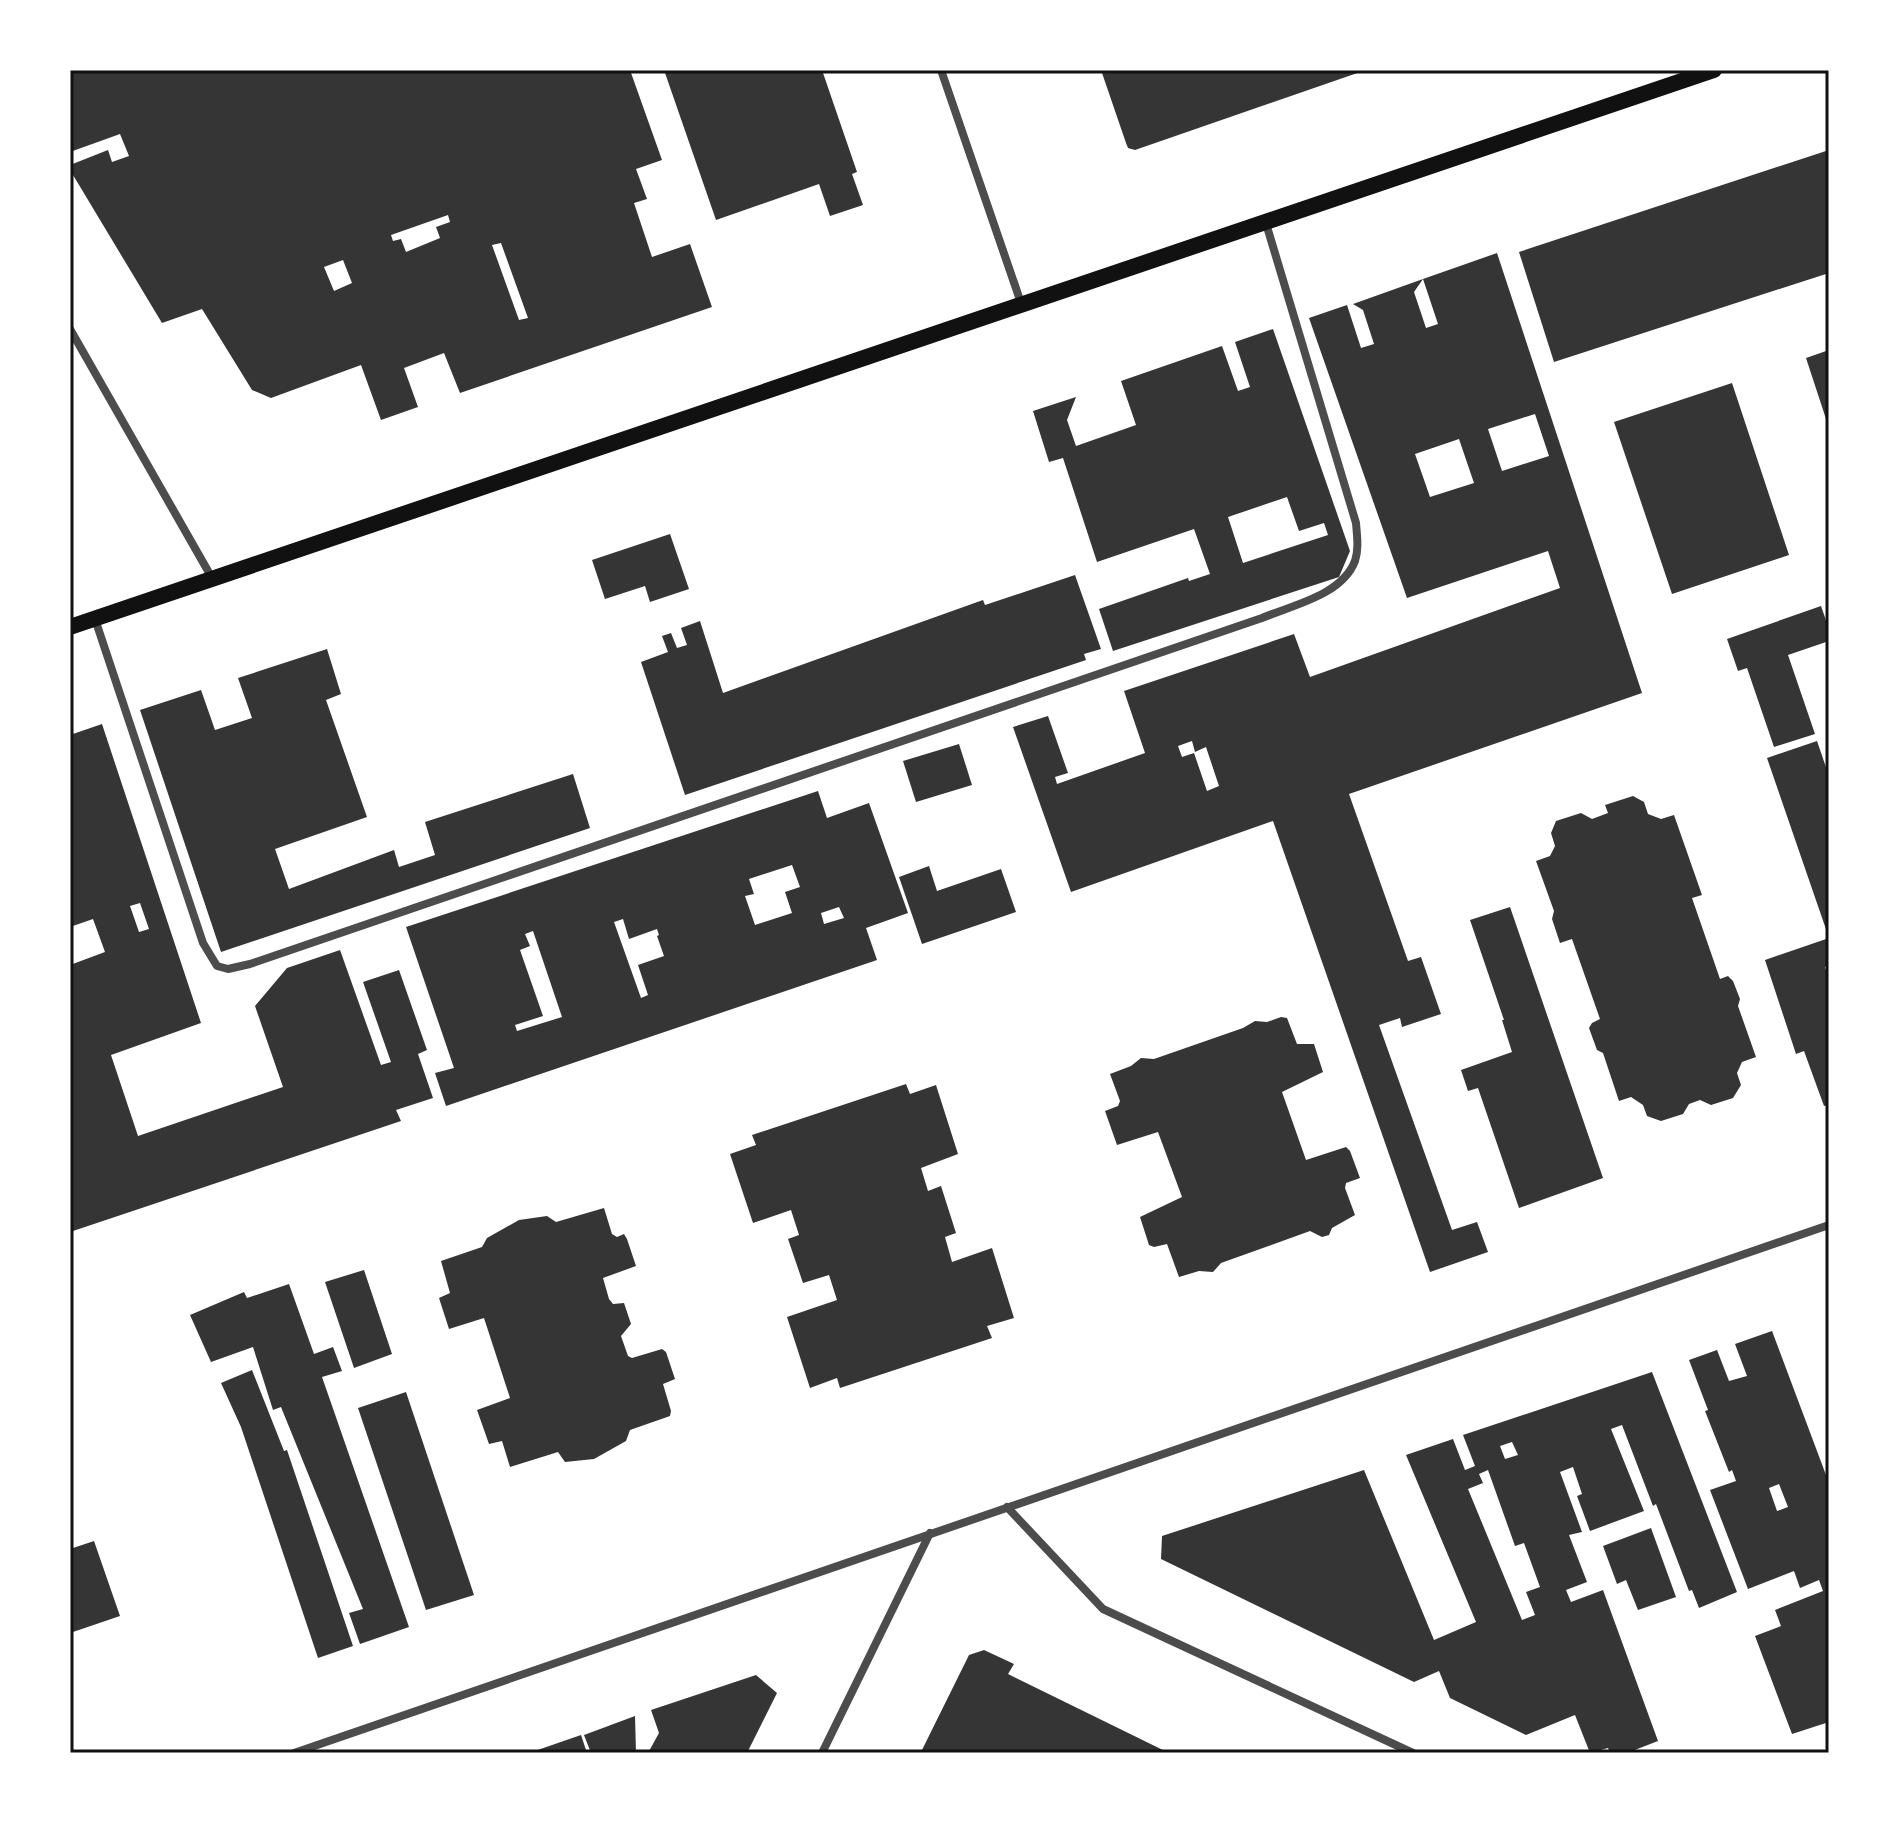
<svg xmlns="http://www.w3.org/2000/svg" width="1899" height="1823" viewBox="0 0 1899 1823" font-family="Mulish,sans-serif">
<rect width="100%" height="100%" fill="#fff"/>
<g fill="#353535" fill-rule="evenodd">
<path d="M70,70H630L662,160L636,169L647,199L634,203L652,257L690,244L712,307L460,393L444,353L404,368L418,407L381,420L361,365L271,398L252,390L202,309L162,323L70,170V165L108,150L112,162L129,156L120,134L70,152ZM448,215L450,222L436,227L440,238L406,252L401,239L393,241L391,235ZM501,243L528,318L519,320L492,245ZM343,260L352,283L334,291L324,267Z"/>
<path d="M664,70H822L857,172L852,174L863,205L830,216L819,184L716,220Z"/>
<path d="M1101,70H1366L1135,150L1128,148L1126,143Z"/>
<path d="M1829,150V273L1554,362L1519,252Z"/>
<path d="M1497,253L1642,693L1349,794L1408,961L1421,957L1441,1014L1402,1027L1400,1018L1379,1025L1452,1230L1477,1222L1488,1252L1430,1272L1273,821L1071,892L1013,727L1048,716L1068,773L1055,777L1057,784L1145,753L1124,691L1294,634L1310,677L1560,588L1548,551L1407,598L1309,318L1347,305L1361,348L1374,344L1363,310L1353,304L1423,279L1414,292L1426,328L1438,324L1423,279ZM1535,414L1549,456L1502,471L1488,429ZM1459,439L1474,483L1430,497L1415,454ZM1192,741L1195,752L1206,747L1219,786L1207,791L1194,753L1182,757L1178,746Z"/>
<path d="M1273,329L1350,551L1339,577L1113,651L1099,609L1188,578L1189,581L1210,574L1194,529L1097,562L1063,458L1049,462L1033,411L1076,397L1067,420L1076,446L1136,425L1121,381L1222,346L1238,391L1250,387L1235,342ZM1287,497L1299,531L1324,523L1328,535L1243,563L1228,517Z"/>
<path d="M1829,350V425H1828L1806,358Z"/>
<path d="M1732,383L1789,555L1672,594L1614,422Z"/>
<path d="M670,534L689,589L650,602L645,586L605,599L592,560Z"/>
<path d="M1075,575L1101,649L1084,654L1086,660L685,795L641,662L668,652L662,636L671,633L677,648L687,645L681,628L700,621L723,693L983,600L985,605Z"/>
<path d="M1821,606L1829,629V641L1788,655L1815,734L1774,747L1747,668L1738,671L1727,639Z"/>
<path d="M327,649L341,694L326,700L367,817L275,849L289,889L394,850L399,867L435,855L425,822L573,774L590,828L221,952L140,710L201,690L215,730L252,718L238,678Z"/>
<path d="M102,724L201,1023L111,1055L138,1136L283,1087L255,1006L287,968L340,950L381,1065L391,1062L363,982L399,970L427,1050L418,1054L433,1098L396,1110L401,1121L70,1232V965L105,952L93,919L70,927V735ZM140,903L149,929L139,932L130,906Z"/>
<path d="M1817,741L1829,776V965L1825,967L1829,980V1105L1824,1106L1804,1051L1796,1054L1765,960L1829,938L1767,758Z"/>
<path d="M959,744L972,785L916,802L903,761Z"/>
<path d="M818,791L827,818L869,803L908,913L866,928L877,960L446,1106L435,1073L454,1068L406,927ZM792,865L800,887L785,892L792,913L755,925L745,896L754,894L749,879ZM839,907L844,918L824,924L821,913ZM623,919L629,939L657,929L659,935L657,936L664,956L638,965L648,995L641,998L614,922ZM533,931L562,1017L517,1031L515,1025L543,1016L520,950L530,946L525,934Z"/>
<path d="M1633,796L1644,802L1648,814L1661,819L1674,815L1702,895L1692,898L1720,979L1728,976L1733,981L1740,999L1738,1006L1756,1057L1742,1062L1737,1073L1741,1085L1733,1098L1711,1105L1700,1100L1689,1104L1683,1114L1661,1121L1647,1116L1643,1105L1631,1097L1619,1101L1603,1053L1597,1050L1589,1028L1592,1023L1600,1019L1572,939L1560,943L1552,919L1554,911L1536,861L1550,856L1555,846L1551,833L1556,821L1581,813L1592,819L1608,813L1605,805Z"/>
<path d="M929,866L937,891L1001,869L1016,912L922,944L899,877Z"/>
<path d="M1510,907L1603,1178L1519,1208L1478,1088L1468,1091L1461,1070L1512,1052L1502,1020H1504L1470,920Z"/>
<path d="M1281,1017L1287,1018L1297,1044H1314L1323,1072L1282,1092L1306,1160L1346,1147L1350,1151L1360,1178L1346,1183L1345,1188L1355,1215L1332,1228L1329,1235L1322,1237L1310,1231L1221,1263L1213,1272L1199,1271L1179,1277L1167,1244L1154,1247L1149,1245L1140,1217L1182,1197L1158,1132L1117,1145L1105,1111L1118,1106L1120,1101L1110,1074L1131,1066L1141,1058L1154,1059L1243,1028L1255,1021L1267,1022Z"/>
<path d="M906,1084L910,1094L936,1085L958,1154L921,1168L928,1191L941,1186L956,1233L945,1237L952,1262L992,1248L1014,1318L987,1326L992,1338L840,1388L837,1378L810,1388L787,1317L837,1300L829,1275L803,1283L788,1239L799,1235L791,1210L753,1223L730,1154L756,1145L752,1135Z"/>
<path d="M604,1208L612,1234L617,1237L624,1234L627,1239L636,1266L603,1278L609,1299L613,1304L624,1303L631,1324L621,1336L628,1356L632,1358L662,1349L666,1352L675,1379L663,1384L671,1411L670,1416L630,1430L626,1441L594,1459L565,1462L558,1452L510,1467L502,1441L489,1444L477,1410L510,1398L484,1318L449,1329L439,1298L450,1293L441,1261L482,1247L487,1238L519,1220L547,1216L556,1222Z"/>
<path d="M364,1270L392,1354L354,1368L325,1282Z"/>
<path d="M289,1284L314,1354L333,1347L342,1371L322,1377L409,1627L360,1644L349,1613L363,1609L281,1407L273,1410L253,1347L211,1362L190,1315L244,1292L247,1298Z"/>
<path d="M1772,1331L1829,1483V1722L1792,1734L1755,1636L1781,1626L1775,1610L1823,1591L1819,1580L1800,1588L1794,1571L1748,1589L1710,1490L1736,1481L1732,1470L1729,1472L1705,1411L1708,1410L1689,1360L1717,1350L1729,1381L1747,1376L1735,1344ZM1779,1484L1788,1507L1777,1511L1769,1488Z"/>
<path d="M252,1370L284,1451L287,1450L353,1646L318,1658L241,1427L221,1383Z"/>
<path d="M1652,1372L1737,1592L1699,1608L1692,1590L1689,1591L1656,1504L1653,1506L1622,1425L1611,1429L1644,1511L1590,1531L1577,1496L1582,1494L1573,1467L1560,1472L1582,1532L1569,1535L1587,1582L1566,1590L1571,1602L1603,1590L1658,1741L1627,1753H1610L1608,1748L1590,1753L1575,1715L1526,1735L1450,1698L1439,1671L1414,1682L1161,1559L1162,1536L1364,1470L1434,1640L1476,1622L1406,1455L1453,1439L1465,1470L1475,1466L1463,1435ZM1512,1442L1518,1455L1505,1459L1500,1446ZM1488,1470L1515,1546L1524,1543L1540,1587L1526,1592L1535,1615L1522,1620L1468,1489L1483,1483L1479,1474Z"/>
<path d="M406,1392L474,1595L426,1610L358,1408Z"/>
<path d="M1651,1528L1676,1597L1638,1610L1626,1580L1617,1584L1603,1546Z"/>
<path d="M70,1540L73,1548L94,1541L120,1616L70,1633Z"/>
<path d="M984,1650L1014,1664L1008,1674L1169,1753L921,1752L969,1655Z"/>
<path d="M756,1675L777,1693L747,1753H648L659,1733L651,1710Z"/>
<path d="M635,1716L636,1753H591L584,1735Z"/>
<path d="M581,1735L587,1753H529Z"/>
</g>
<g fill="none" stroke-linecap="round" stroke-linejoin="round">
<g stroke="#4c4c4c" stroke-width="8">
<path d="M941,70L1021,303"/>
<path d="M70,329L212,578"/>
<path d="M95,619L203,943L217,966L228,969L250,964L1262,618C1293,605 1342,595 1355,561C1359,549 1357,536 1356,523L1265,220"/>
<path d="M1007,1507L1103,1609L1413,1753"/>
<path d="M294,1753L1829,1225"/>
<path d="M822,1753L930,1533"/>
</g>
<path stroke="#111" stroke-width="16" d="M70,627L1714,70"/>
</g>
<rect width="1899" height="1823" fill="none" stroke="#ffffff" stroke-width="144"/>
<rect x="72" y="72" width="1755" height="1679" fill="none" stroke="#111" stroke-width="3"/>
</svg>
